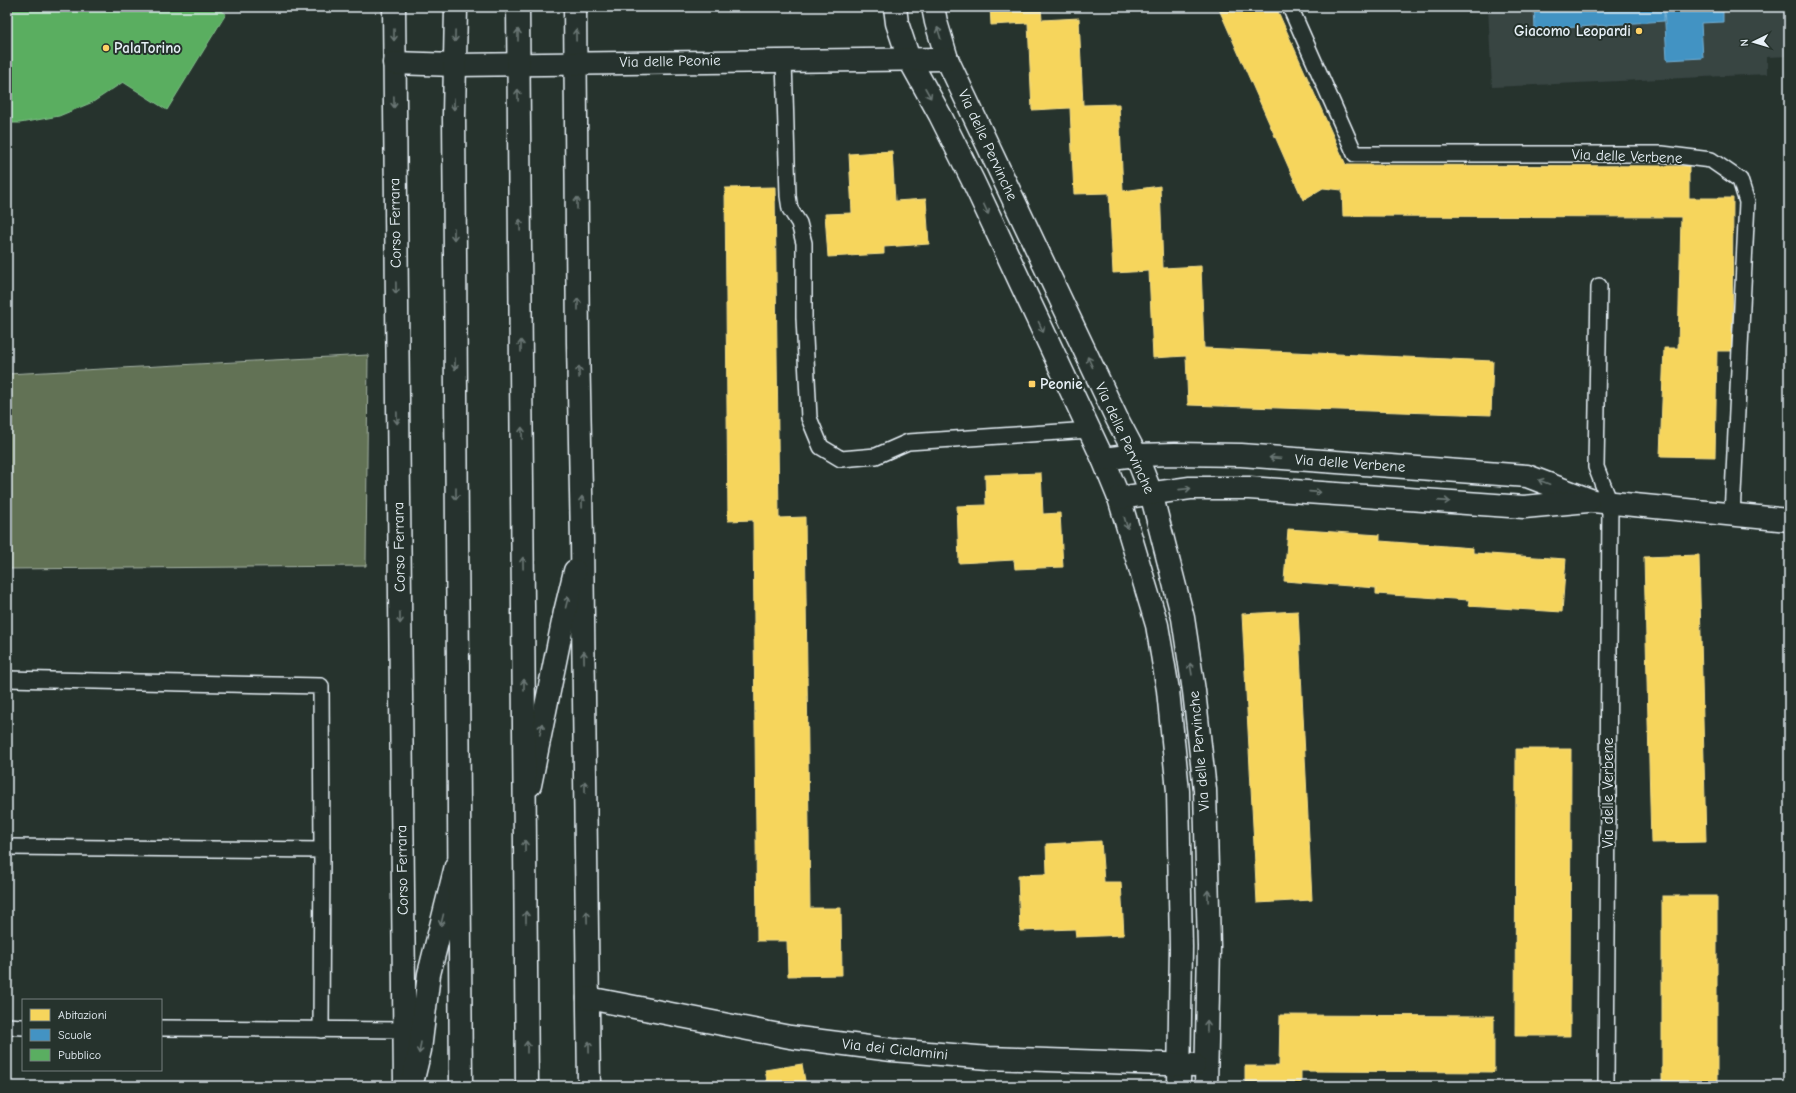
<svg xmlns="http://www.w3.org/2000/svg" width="1796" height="1093" viewBox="0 0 1796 1093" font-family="'Comic Neue',sans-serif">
<rect width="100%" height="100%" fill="#26332d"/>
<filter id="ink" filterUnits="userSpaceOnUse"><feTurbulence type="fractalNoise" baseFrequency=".025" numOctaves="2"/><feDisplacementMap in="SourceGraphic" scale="8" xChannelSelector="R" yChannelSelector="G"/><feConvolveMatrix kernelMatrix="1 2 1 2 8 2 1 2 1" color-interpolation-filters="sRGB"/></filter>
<g filter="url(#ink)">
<path fill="#384443" d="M1488,7H1789V56L1767,57V74L1492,87Z"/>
<path fill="#627254" stroke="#a5b2a6" d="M368,355L366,566L7,569V374Z"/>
<g fill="#f6d55c" stroke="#f2dd8b">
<path d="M990,7H1041L1042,20L1079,18L1083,105L1119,104L1123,191L1160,186L1163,268L1201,266L1204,348L1493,361L1491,415L1188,405L1186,356L1153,358L1149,271L1113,273L1109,193L1074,194L1070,108L1032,110L1028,23L991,25Z"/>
<path d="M1218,7H1276L1346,165L1689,166V198H1733L1732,351H1717L1715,457L1660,456L1664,348H1678L1681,217L1343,216L1342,190L1323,188L1303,200Z"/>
<path d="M892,151L895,201L926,199L929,244L884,247V254L828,257L825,214L852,213L849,154Z"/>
<path d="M775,187L779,518L805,517L810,908H841L842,975L788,976L787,941H757L753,520L728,521L725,188Z"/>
<path d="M1041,473L1043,514L1060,513L1063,567L1015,569L1014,560L959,563L957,506L986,505L985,475Z"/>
<path d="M1288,529L1380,535V541L1473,548V553L1566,559L1562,612L1468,606L1469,600L1376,594V588L1284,581Z"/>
<path d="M1699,555L1706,842L1651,843L1644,557Z"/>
<path d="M1298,611L1312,900L1257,903L1242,614Z"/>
<path d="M1516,749H1571L1570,1036H1515Z"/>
<path d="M1101,841L1104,882H1121L1124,935L1076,937L1075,929L1020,931L1018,875L1047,874L1046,844Z"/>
<rect x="1662" y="896" width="55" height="190"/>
<path d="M1280,1015L1494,1016V1072L1301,1071V1086H1245V1066H1279Z"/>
<path d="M802,1064L806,1086H768L765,1070Z"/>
</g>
<g fill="#4393c3" stroke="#74afd3">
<path d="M1534,7H1664V21L1535,30Z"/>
<path d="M1664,7H1723V22L1701,23L1703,58L1667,60Z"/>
</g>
<path fill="#5aae61" stroke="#85c28e" d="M7,7H216L226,14L167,110L123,82L93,102L59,116L20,123H7Z"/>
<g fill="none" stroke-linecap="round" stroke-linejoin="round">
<defs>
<g id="lane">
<path d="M1290,7L1355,154H1662L1711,160L1740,180L1747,202L1732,515"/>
<path d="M784,60L788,196L790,209L799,223L804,243V318L809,418L821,447L841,459L876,456L908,442L1090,430"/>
<path d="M1599,286L1596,467L1610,503L1606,1084"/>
<path d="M7,679L321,686L322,850"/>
<path d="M7,847L322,850L321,1030"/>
<path d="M7,1026L23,1027"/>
<path d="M161,1028L404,1030"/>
</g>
<g id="street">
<path d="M394,7L405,1086"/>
<path d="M575,7L578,343L582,541L589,1086"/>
<path d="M895,7L897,23L909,59L940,115L973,181L1103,459L1119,498L1157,625L1168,690L1178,791L1181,947L1179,1086"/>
<path d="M933,7L936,22L947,59L1117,419L1136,455L1151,493L1183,618L1194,691L1205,790L1209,947L1206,1086"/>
<path d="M394,63L455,65L947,59"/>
<path d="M1103,459L1136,455L1175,454L1241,455L1527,476L1593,501L1789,520"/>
<path d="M1119,498L1190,488H1249L1524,507L1588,501"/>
<path d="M530,785L565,612L575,571"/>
<path d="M588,998L790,1037L892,1050L989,1058L1194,1065"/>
<path d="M413,1079L420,1050L429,974L456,866"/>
</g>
<g id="secondary">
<path d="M456,7L454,116L461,1086"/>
<path d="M518,7L527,1086"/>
</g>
</defs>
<use href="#lane" stroke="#e8f1f8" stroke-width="18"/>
<use href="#street" stroke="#e8f1f8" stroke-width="25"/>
<use href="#secondary" stroke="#e8f1f8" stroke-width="25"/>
<path stroke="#e8f1f8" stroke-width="2.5" stroke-dasharray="1 3" stroke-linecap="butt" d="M1559,1086L1584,1085"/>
<use href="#lane" stroke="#26332d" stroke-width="15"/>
<use href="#street" stroke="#26332d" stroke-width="22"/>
<use href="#secondary" stroke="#26332d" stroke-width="22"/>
</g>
<defs><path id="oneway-shaft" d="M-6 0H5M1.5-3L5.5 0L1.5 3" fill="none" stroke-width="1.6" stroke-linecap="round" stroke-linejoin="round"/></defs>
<g stroke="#6a7674">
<use href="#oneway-shaft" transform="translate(939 33) rotate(-107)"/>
<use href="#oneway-shaft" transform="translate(394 35) rotate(90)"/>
<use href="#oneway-shaft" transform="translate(518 35) rotate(-90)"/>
<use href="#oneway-shaft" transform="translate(576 35) rotate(-91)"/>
<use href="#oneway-shaft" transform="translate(455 36) rotate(91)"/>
<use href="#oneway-shaft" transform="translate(928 93) rotate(61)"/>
<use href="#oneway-shaft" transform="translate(518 95) rotate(-91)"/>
<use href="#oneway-shaft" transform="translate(394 102) rotate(89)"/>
<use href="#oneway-shaft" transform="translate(454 104) rotate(91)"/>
<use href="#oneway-shaft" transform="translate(577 203) rotate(-90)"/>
<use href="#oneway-shaft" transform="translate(986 209) rotate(65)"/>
<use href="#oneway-shaft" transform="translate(520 225) rotate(-91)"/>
<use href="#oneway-shaft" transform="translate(454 234) rotate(90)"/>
<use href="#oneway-shaft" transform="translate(396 288) rotate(89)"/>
<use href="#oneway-shaft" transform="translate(578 304) rotate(-90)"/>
<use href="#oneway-shaft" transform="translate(1041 327) rotate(65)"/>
<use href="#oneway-shaft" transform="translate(521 346) rotate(-90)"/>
<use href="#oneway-shaft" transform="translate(1090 362) rotate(-115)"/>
<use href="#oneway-shaft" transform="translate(455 364) rotate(90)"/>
<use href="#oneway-shaft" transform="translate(579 372) rotate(-91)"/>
<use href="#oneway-shaft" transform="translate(397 418) rotate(89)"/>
<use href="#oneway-shaft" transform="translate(522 433) rotate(-91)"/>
<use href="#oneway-shaft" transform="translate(1275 458) rotate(-176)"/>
<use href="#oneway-shaft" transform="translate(1544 482) rotate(-159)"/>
<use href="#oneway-shaft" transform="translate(1185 489) rotate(-6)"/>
<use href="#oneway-shaft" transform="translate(1315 492) rotate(4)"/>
<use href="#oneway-shaft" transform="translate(456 494) rotate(90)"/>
<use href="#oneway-shaft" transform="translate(1444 501) rotate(4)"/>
<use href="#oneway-shaft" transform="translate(582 502) rotate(-91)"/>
<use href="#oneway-shaft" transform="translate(1126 523) rotate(73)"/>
<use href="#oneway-shaft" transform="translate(523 563) rotate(-91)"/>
<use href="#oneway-shaft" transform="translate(567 602) rotate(-76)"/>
<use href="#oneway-shaft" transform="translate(400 618) rotate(89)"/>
<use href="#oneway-shaft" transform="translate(584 657) rotate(-91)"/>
<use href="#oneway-shaft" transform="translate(1191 669) rotate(-99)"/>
<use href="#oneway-shaft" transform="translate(524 685) rotate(-90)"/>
<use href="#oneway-shaft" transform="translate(541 729) rotate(-79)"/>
<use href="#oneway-shaft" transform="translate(585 787) rotate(-91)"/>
<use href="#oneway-shaft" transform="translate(525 846) rotate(-90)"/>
<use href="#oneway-shaft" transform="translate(1208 896) rotate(-91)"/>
<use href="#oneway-shaft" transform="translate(526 917) rotate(-90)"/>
<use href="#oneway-shaft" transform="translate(587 917) rotate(-91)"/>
<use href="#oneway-shaft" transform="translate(442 920) rotate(104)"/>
<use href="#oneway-shaft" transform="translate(1207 1026) rotate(-89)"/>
<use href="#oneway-shaft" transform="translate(527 1047) rotate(-90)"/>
<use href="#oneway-shaft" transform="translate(589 1047) rotate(-91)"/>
<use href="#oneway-shaft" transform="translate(420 1048) rotate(99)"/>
</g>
</g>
<g fill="#ffd166" stroke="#26332d" stroke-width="1.5">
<circle cx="1639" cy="31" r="4"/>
<circle cx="106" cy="48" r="4"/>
<rect x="1028" y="380" width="8" height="8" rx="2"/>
</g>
<g text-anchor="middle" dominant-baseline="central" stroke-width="4" stroke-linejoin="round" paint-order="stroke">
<g font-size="15" font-weight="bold" fill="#e8f1f8" stroke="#26332d" text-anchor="start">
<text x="1631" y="31" text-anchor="end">Giacomo Leopardi</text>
<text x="114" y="48">PalaTorino</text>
<text x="1040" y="384">Peonie</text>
</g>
<g font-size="15" fill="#e8f1f8" stroke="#26332d">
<text transform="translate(670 61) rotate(-1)">Via delle Peonie</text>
<text transform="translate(988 145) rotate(65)">Via delle Pervinche</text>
<text transform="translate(1627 156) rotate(2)">Via delle Verbene</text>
<text transform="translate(395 223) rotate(-91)">Corso Ferrara</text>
<text transform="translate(1125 438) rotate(65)">Via delle Pervinche</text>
<text transform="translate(1350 463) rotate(4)">Via delle Verbene</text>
<text transform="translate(399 547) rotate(-91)">Corso Ferrara</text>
<text transform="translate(1199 751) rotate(-95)">Via delle Pervinche</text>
<text transform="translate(1608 793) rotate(-90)">Via delle Verbene</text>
<text transform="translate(402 870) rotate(-91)">Corso Ferrara</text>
<text transform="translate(895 1049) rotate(6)">Via dei Ciclamini</text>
</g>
</g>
<rect width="1796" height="1093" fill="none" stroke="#26332d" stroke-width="24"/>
<rect x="12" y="12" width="1772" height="1069" fill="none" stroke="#e8f1f8" stroke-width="1.5" filter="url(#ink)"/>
<rect x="22" y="999" width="140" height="72" fill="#26332d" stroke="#747f7e"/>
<rect x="30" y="1009" width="20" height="12" fill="#f6d55c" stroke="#747f7e"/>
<text x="58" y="1019" font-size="12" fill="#e8f1f8">Abitazioni</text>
<rect x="30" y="1029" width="20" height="12" fill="#4393c3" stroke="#747f7e"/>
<text x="58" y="1039" font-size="12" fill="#e8f1f8">Scuole</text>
<rect x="30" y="1049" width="20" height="12" fill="#5aae61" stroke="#747f7e"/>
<text x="58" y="1059" font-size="12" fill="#e8f1f8">Pubblico</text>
<g transform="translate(1754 42) rotate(265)" stroke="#26332d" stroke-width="3" paint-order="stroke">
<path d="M0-3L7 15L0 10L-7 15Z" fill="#e8f1f8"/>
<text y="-6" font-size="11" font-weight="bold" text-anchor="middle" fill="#e8f1f8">N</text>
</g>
</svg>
